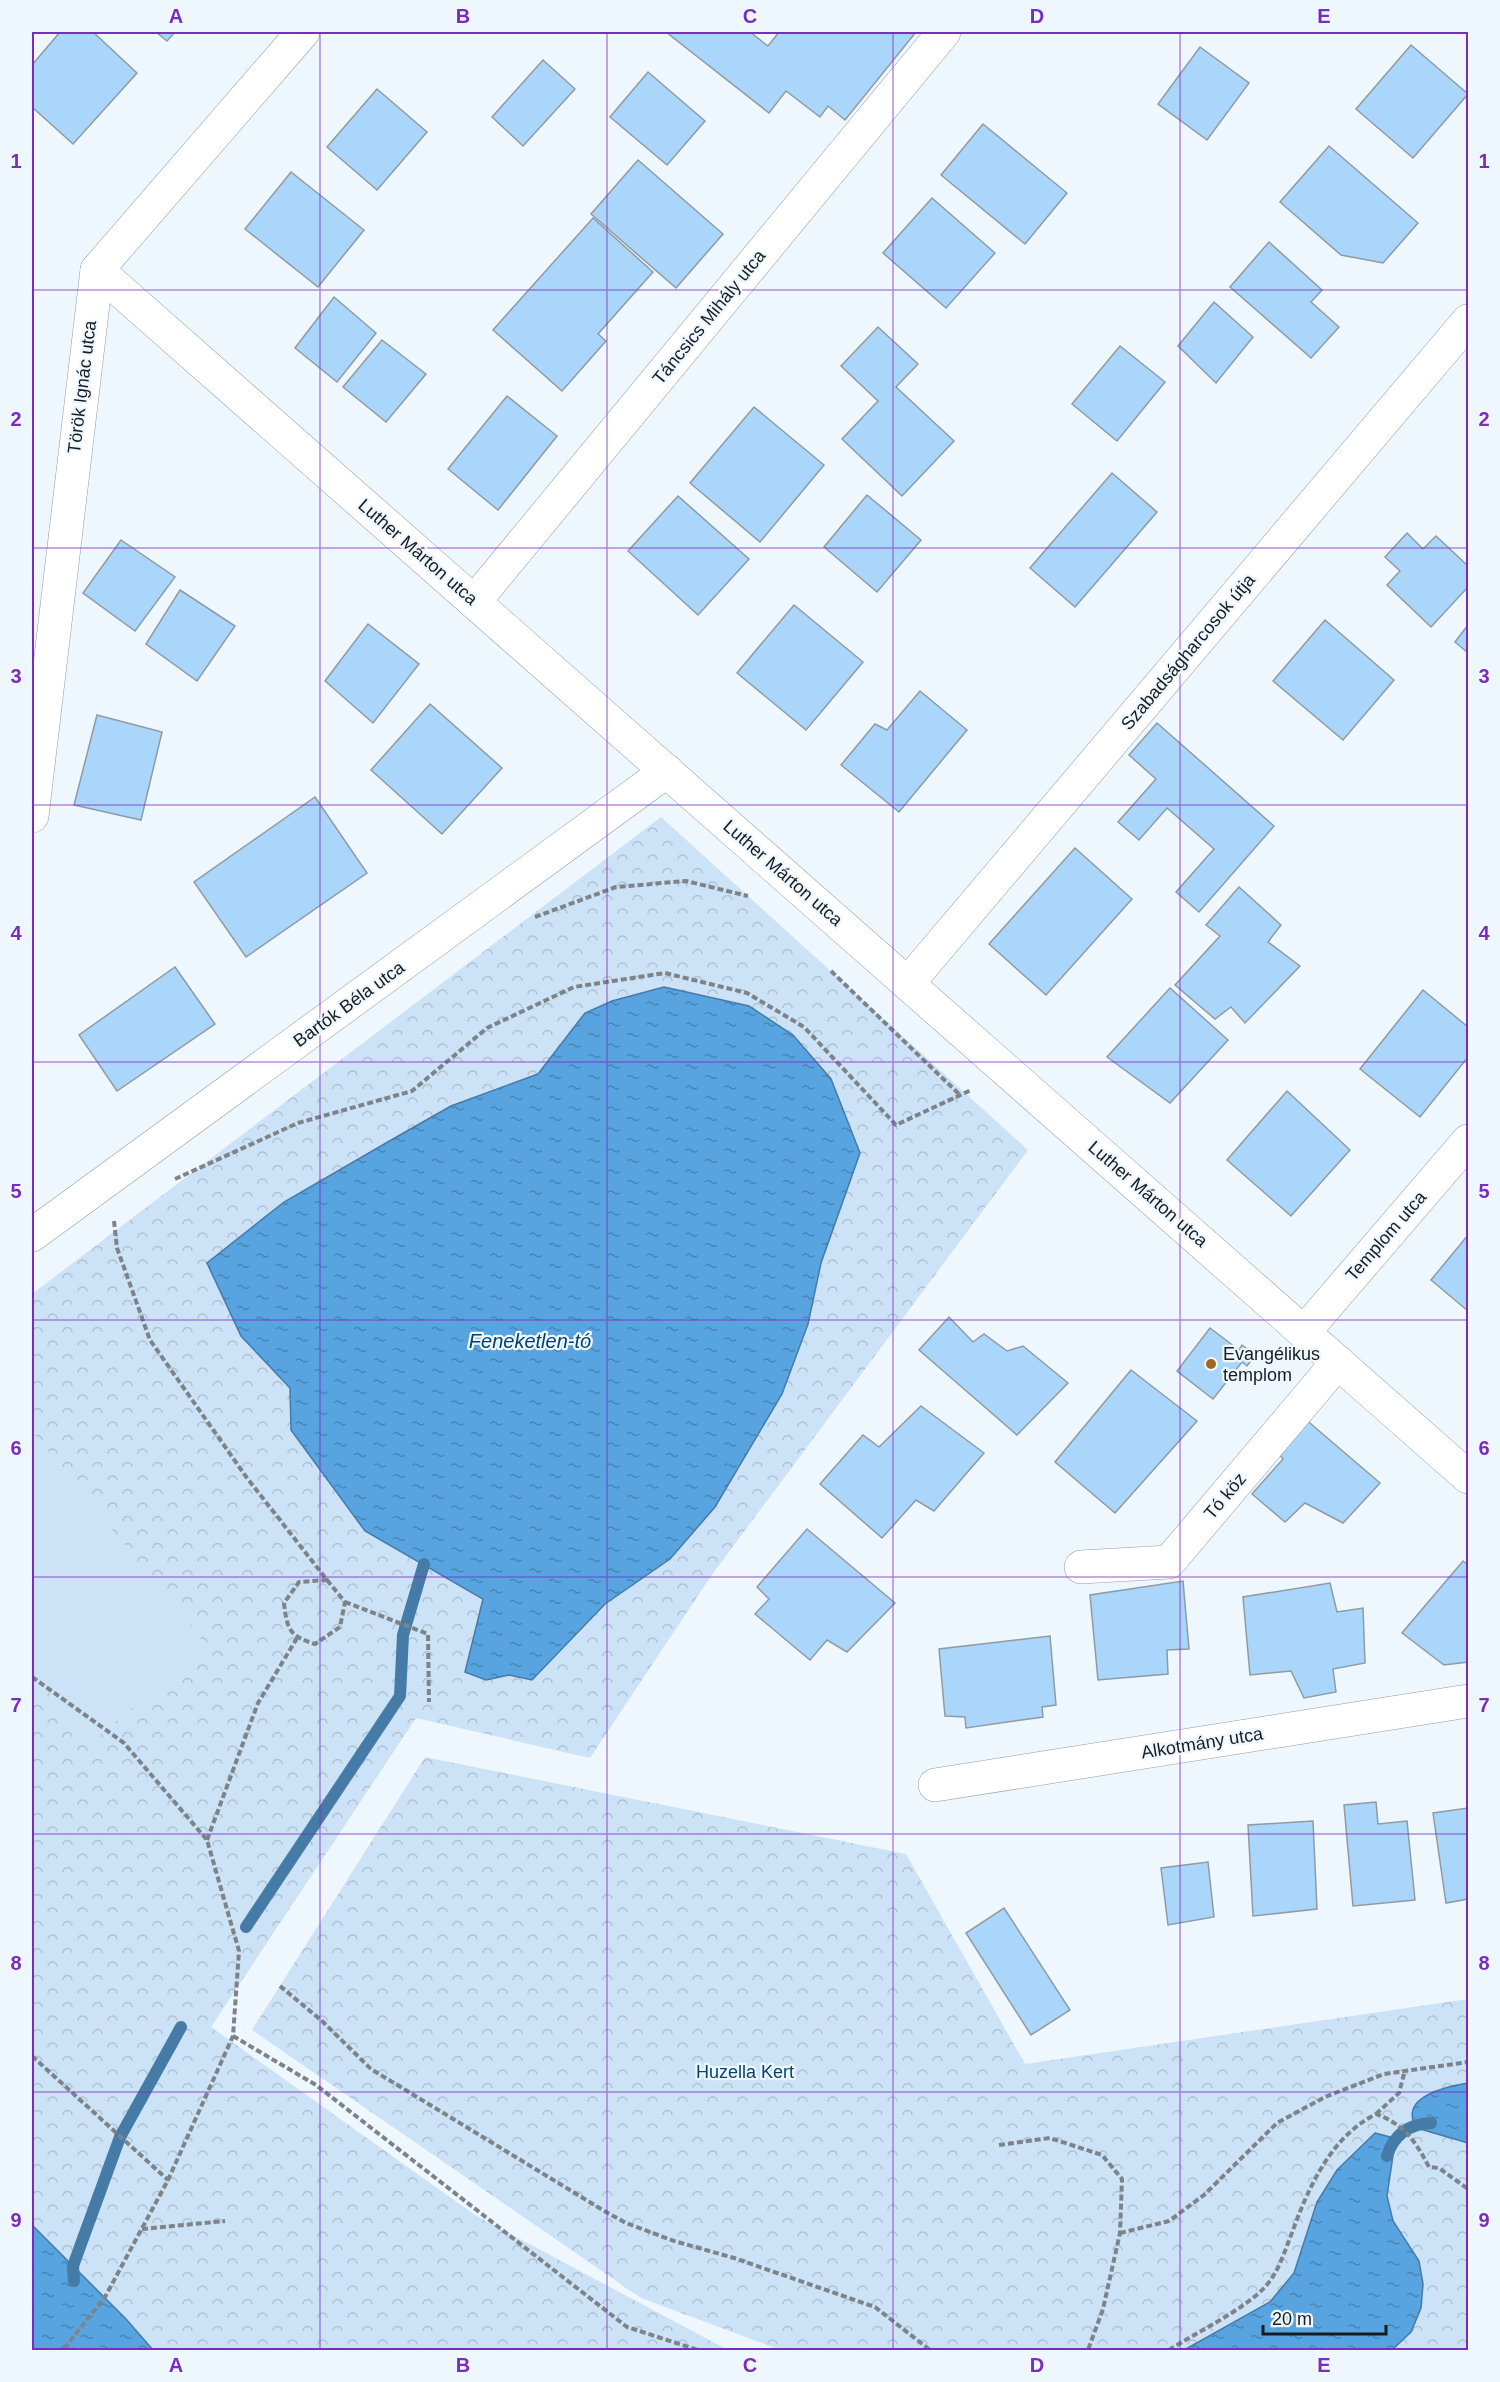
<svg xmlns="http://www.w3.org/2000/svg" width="1500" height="2382" viewBox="0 0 1500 2382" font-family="Helvetica,sans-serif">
<defs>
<pattern id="forest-crowns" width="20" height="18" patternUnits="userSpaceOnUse" patternTransform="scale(1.5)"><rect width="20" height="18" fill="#cce2f6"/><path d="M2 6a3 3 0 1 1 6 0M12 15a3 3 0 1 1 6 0" fill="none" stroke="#afc1d2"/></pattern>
<pattern id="water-ripples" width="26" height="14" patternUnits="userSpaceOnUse" patternTransform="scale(1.5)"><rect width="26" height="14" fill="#58a4e0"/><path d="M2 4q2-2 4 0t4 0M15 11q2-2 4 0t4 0" fill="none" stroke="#4885b5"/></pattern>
</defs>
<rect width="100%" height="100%" fill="#eef7fe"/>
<g fill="url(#forest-crowns)">
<path d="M661,817L1028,1150L711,1576L590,1758L416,1718L211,2027L475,2215L728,2350H153L126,2319L32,2225V1294Z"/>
<path d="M425,1757L906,1854L1025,2064L1468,1999V2350H781L641,2298L252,2030Z"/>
</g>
<path fill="#cce2f6" d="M32,1431L207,1646L90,1743L32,1672Z"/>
<g fill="url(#water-ripples)" stroke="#457ba6" stroke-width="1.5">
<path d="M664,987L749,1006L793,1035L831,1079L860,1153L821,1263L808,1324L782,1394L715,1507L670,1559L605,1604L532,1680L509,1675L486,1680L465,1672L483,1599L365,1531L291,1430L290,1388L241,1336L207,1263L284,1202L393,1139L451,1106L538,1074L585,1013L612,1001Z"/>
<path d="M1468,2083V2143L1417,2128C1396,2097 1449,2086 1468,2083Z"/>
<path d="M1375,2133L1390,2137L1395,2142L1387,2196L1393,2221L1419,2261L1423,2284L1421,2308L1411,2332L1392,2350H1184L1270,2302L1294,2273L1317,2202L1337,2170Z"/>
<path d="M32,2225L126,2319L153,2350H32Z"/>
</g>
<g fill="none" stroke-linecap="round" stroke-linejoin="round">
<g stroke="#457ba6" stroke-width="12">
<path d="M246,1927L400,1696L403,1635L424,1564"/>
<path d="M1387,2156C1394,2134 1409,2124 1431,2123"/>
<path d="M74,2281L73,2266L120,2137L181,2027"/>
</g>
</g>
<g fill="#aad6fb" stroke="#909aa2" stroke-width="1.5">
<path d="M60,32H93L137,73L73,144L32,107V65Z"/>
<path d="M156,32H175L167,41Z"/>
<path d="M666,32H750L768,46L779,32H916L845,120L828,106L820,117L786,91L769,113Z"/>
<path d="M1411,45L1468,94L1413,158L1356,109Z"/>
<path d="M1200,47L1249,83L1207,140L1158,104Z"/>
<path d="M543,60L575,89L523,146L492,117Z"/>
<path d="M648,72L705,121L667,165L610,117Z"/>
<path d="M377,89L427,132L377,190L327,147Z"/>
<path d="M983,124L1067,193L1025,244L941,175Z"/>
<path d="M1329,146L1418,223L1383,263L1341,255L1280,202Z"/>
<path d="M638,160L723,234L676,288L591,214Z"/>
<path d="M291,172L364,230L318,287L245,229Z"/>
<path d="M932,198L995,253L946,308L883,253Z"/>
<path d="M593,218L653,272L598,334L606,341L562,391L493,330Z"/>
<path d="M1269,242L1322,290L1311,302L1339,327L1311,358L1230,287Z"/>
<path d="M334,297L376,333L337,382L295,348Z"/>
<path d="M1214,302L1253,337L1216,383L1178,346Z"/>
<path d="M878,327L918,364L896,387L954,441L902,496L842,439L878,401L841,366Z"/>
<path d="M382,340L426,374L386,422L343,387Z"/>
<path d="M1120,346L1165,382L1117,441L1072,404Z"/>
<path d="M507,396L557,436L498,510L448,469Z"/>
<path d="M754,407L824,465L760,542L690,483Z"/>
<path d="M1112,473L1157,512L1075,607L1030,568Z"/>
<path d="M867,495L921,540L877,592L824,547Z"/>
<path d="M678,496L749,559L698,615L628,551Z"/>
<path d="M1407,533L1423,549L1436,536L1468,566V587L1431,627L1387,585L1400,571L1385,557Z"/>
<path d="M121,540L175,577L135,631L83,593Z"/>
<path d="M180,590L235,626L197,681L146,644Z"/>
<path d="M794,605L863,662L806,730L737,673Z"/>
<path d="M1325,620L1394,680L1343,740L1273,681Z"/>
<path d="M368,624L419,664L373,723L325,681Z"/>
<path d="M1468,625V653L1455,642Z"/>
<path d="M920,691L967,730L899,812L841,765L875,724L887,730Z"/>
<path d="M430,704L502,768L442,834L371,770Z"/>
<path d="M97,715L162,732L141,820L74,805Z"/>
<path d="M1157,723L1274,826L1199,912L1176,892L1214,849L1167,808L1139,840L1118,822L1156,779L1129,755Z"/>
<path d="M315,797L367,873L246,957L194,882Z"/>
<path d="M1075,848L1132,899L1046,995L989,944Z"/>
<path d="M1239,887L1281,925L1268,942L1300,966L1245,1023L1231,1007L1215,1019L1175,985L1220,936L1206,925Z"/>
<path d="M175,967L215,1024L117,1091L79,1035Z"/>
<path d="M1170,988L1228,1040L1170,1103L1107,1057Z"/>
<path d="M1423,990L1468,1027V1057L1420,1117L1360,1069Z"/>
<path d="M1287,1091L1350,1150L1291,1216L1227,1160Z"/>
<path d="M1468,1235V1311L1431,1280Z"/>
<path d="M949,1317L973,1342L984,1334L1007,1351L1023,1346L1068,1383L1017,1435L919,1350Z"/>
<path d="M1210,1328L1239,1350L1242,1345L1255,1355L1247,1366L1242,1362L1213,1399L1177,1371Z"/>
<path d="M1131,1370L1197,1421L1115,1513L1055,1462Z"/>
<path d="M921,1406L984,1453L934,1511L916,1500L882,1538L820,1484L863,1435L879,1447Z"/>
<path d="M1304,1418L1380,1483L1343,1523L1305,1503L1285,1522L1252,1494L1283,1459L1275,1448Z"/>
<path d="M807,1529L895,1603L847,1652L827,1640L810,1660L755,1614L769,1599L757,1587Z"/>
<path d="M1463,1561L1468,1565V1662L1444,1665L1402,1633Z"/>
<path d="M1183,1581L1189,1649L1167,1650L1168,1674L1098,1680L1090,1595Z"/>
<path d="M1330,1583L1337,1612L1363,1608L1365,1663L1333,1669L1336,1692L1304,1698L1291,1671L1250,1675L1243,1597Z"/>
<path d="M1050,1636L1056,1705L1042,1707L1043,1717L966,1728L965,1717L945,1716L939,1649Z"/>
<path d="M1376,1802L1378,1824L1407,1821L1415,1900L1353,1906L1344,1805Z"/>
<path d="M1468,1808V1899L1446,1903L1433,1813Z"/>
<path d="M1313,1821L1317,1909L1253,1916L1248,1825Z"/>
<path d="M1208,1862L1214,1917L1168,1925L1161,1868Z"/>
<path d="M1004,1908L1070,2010L1031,2035L966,1933Z"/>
</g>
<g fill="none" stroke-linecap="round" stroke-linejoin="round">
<defs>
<g id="street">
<path d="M97,270L1468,1477"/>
<path d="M474,602L944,32"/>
<path d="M32,816L97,270L303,32"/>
<path d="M908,983L1468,321"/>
<path d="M32,1235L667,771"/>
<path d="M1304,1332L1468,1141"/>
<path d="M1081,1567L1169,1562L1338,1362"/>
<path d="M935,1785L1468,1701"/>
</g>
</defs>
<use href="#street" stroke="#929ca4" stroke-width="34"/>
<g stroke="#7d8388" stroke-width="4" stroke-dasharray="6 3" stroke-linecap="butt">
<path d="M535,917L616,887L686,881L748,896"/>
<path d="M831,971L960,1095"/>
<path d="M175,1179L298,1123L412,1091L487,1028L574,987L665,973L747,993L804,1027L896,1125L971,1090"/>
<path d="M114,1221L117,1248L150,1340L247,1478L327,1580"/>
<path d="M327,1580L345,1602L340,1627L315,1644C289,1636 287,1629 284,1603L299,1582Z"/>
<path d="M345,1602L428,1634L429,1702"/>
<path d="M32,1677L124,1743L207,1840L239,1951L233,2036L168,2180L105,2297L63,2350"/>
<path d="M207,1840L258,1703L297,1638"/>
<path d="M280,1986L322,2021L371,2069L606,2212L626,2223L674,2241L734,2258L875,2307L930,2350"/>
<path d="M233,2036L316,2085L627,2327L698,2350"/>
<path d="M32,2056L168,2180"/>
<path d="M1376,2114L1399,2093L1405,2070"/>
<path d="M999,2145L1050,2138L1102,2155L1122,2179L1120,2233L1103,2309L1088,2350"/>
<path d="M142,2229L225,2221"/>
<path d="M1120,2233L1169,2221L1204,2195L1277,2123L1325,2097L1384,2074L1468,2062"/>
<path d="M1169,2350C1197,2332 1242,2311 1265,2287C1279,2272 1285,2250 1293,2230C1309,2186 1332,2136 1376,2114C1404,2124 1416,2142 1429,2167L1439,2168L1468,2189"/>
</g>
<use href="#street" stroke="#fff" stroke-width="33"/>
</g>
<path fill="none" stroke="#7b2cbf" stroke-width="1.5" stroke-opacity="0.55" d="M320,32V2350M607,32V2350M893,32V2350M1180,32V2350M32,290H1468M32,548H1468M32,805H1468M32,1062H1468M32,1320H1468M32,1577H1468M32,1834H1468M32,2092H1468"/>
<circle fill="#9f6524" stroke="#eef7fe" stroke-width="2" cx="1211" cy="1364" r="6"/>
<g text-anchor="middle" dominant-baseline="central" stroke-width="4.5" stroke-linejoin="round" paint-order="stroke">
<g font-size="18" fill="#191c1f" stroke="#eef7fe">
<text transform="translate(709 317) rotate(-51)">Táncsics Mihály utca</text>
<text transform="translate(82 387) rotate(-83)">Török Ignác utca</text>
<text transform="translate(418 552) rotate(41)">Luther Márton utca</text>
<text transform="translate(1188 652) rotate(-50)">Szabadságharcosok útja</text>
<text transform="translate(783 873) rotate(41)">Luther Márton utca</text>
<text transform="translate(349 1004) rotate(-36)">Bartók Béla utca</text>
<text transform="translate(1148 1194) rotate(41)">Luther Márton utca</text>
<text transform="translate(1386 1236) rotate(-49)">Templom utca</text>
<text transform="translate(1225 1496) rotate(-50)">Tó köz</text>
<text transform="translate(1202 1743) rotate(-9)">Alkotmány utca</text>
</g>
<g font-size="18" fill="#191c1f" stroke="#eef7fe" text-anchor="start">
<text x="1223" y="1354">Evangélikus<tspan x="1223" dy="21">templom</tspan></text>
</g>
<g font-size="18" fill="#06436b" stroke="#eef7fe">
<text x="745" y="2072">Huzella Kert</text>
</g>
<g font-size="20" font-style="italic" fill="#044169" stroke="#eef7fe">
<text x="530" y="1341">Feneketlen-tó</text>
</g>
</g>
<rect width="1500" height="2382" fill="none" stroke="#eef7fe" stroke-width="66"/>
<path d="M1263 2325v9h123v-9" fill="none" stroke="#191c1f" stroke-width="3"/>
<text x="1272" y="2325" font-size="18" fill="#191c1f" stroke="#eef7fe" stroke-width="4.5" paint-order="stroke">20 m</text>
<rect x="33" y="33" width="1434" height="2316" fill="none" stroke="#7b2cbf" stroke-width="2"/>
<g font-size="20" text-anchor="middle" font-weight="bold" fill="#7b2cbf">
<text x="176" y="23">A</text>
<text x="463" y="23">B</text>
<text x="750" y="23">C</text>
<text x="1037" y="23">D</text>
<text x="1324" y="23">E</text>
<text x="16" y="168">1</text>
<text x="1484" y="168">1</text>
<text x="16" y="426">2</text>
<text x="1484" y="426">2</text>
<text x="16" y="683">3</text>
<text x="1484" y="683">3</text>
<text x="16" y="940">4</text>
<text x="1484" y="940">4</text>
<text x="16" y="1198">5</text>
<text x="1484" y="1198">5</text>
<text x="16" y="1455">6</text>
<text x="1484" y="1455">6</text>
<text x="16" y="1712">7</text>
<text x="1484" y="1712">7</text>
<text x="16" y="1970">8</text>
<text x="1484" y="1970">8</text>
<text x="16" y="2227">9</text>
<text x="1484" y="2227">9</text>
<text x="176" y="2372">A</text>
<text x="463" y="2372">B</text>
<text x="750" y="2372">C</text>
<text x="1037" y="2372">D</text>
<text x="1324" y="2372">E</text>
</g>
</svg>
